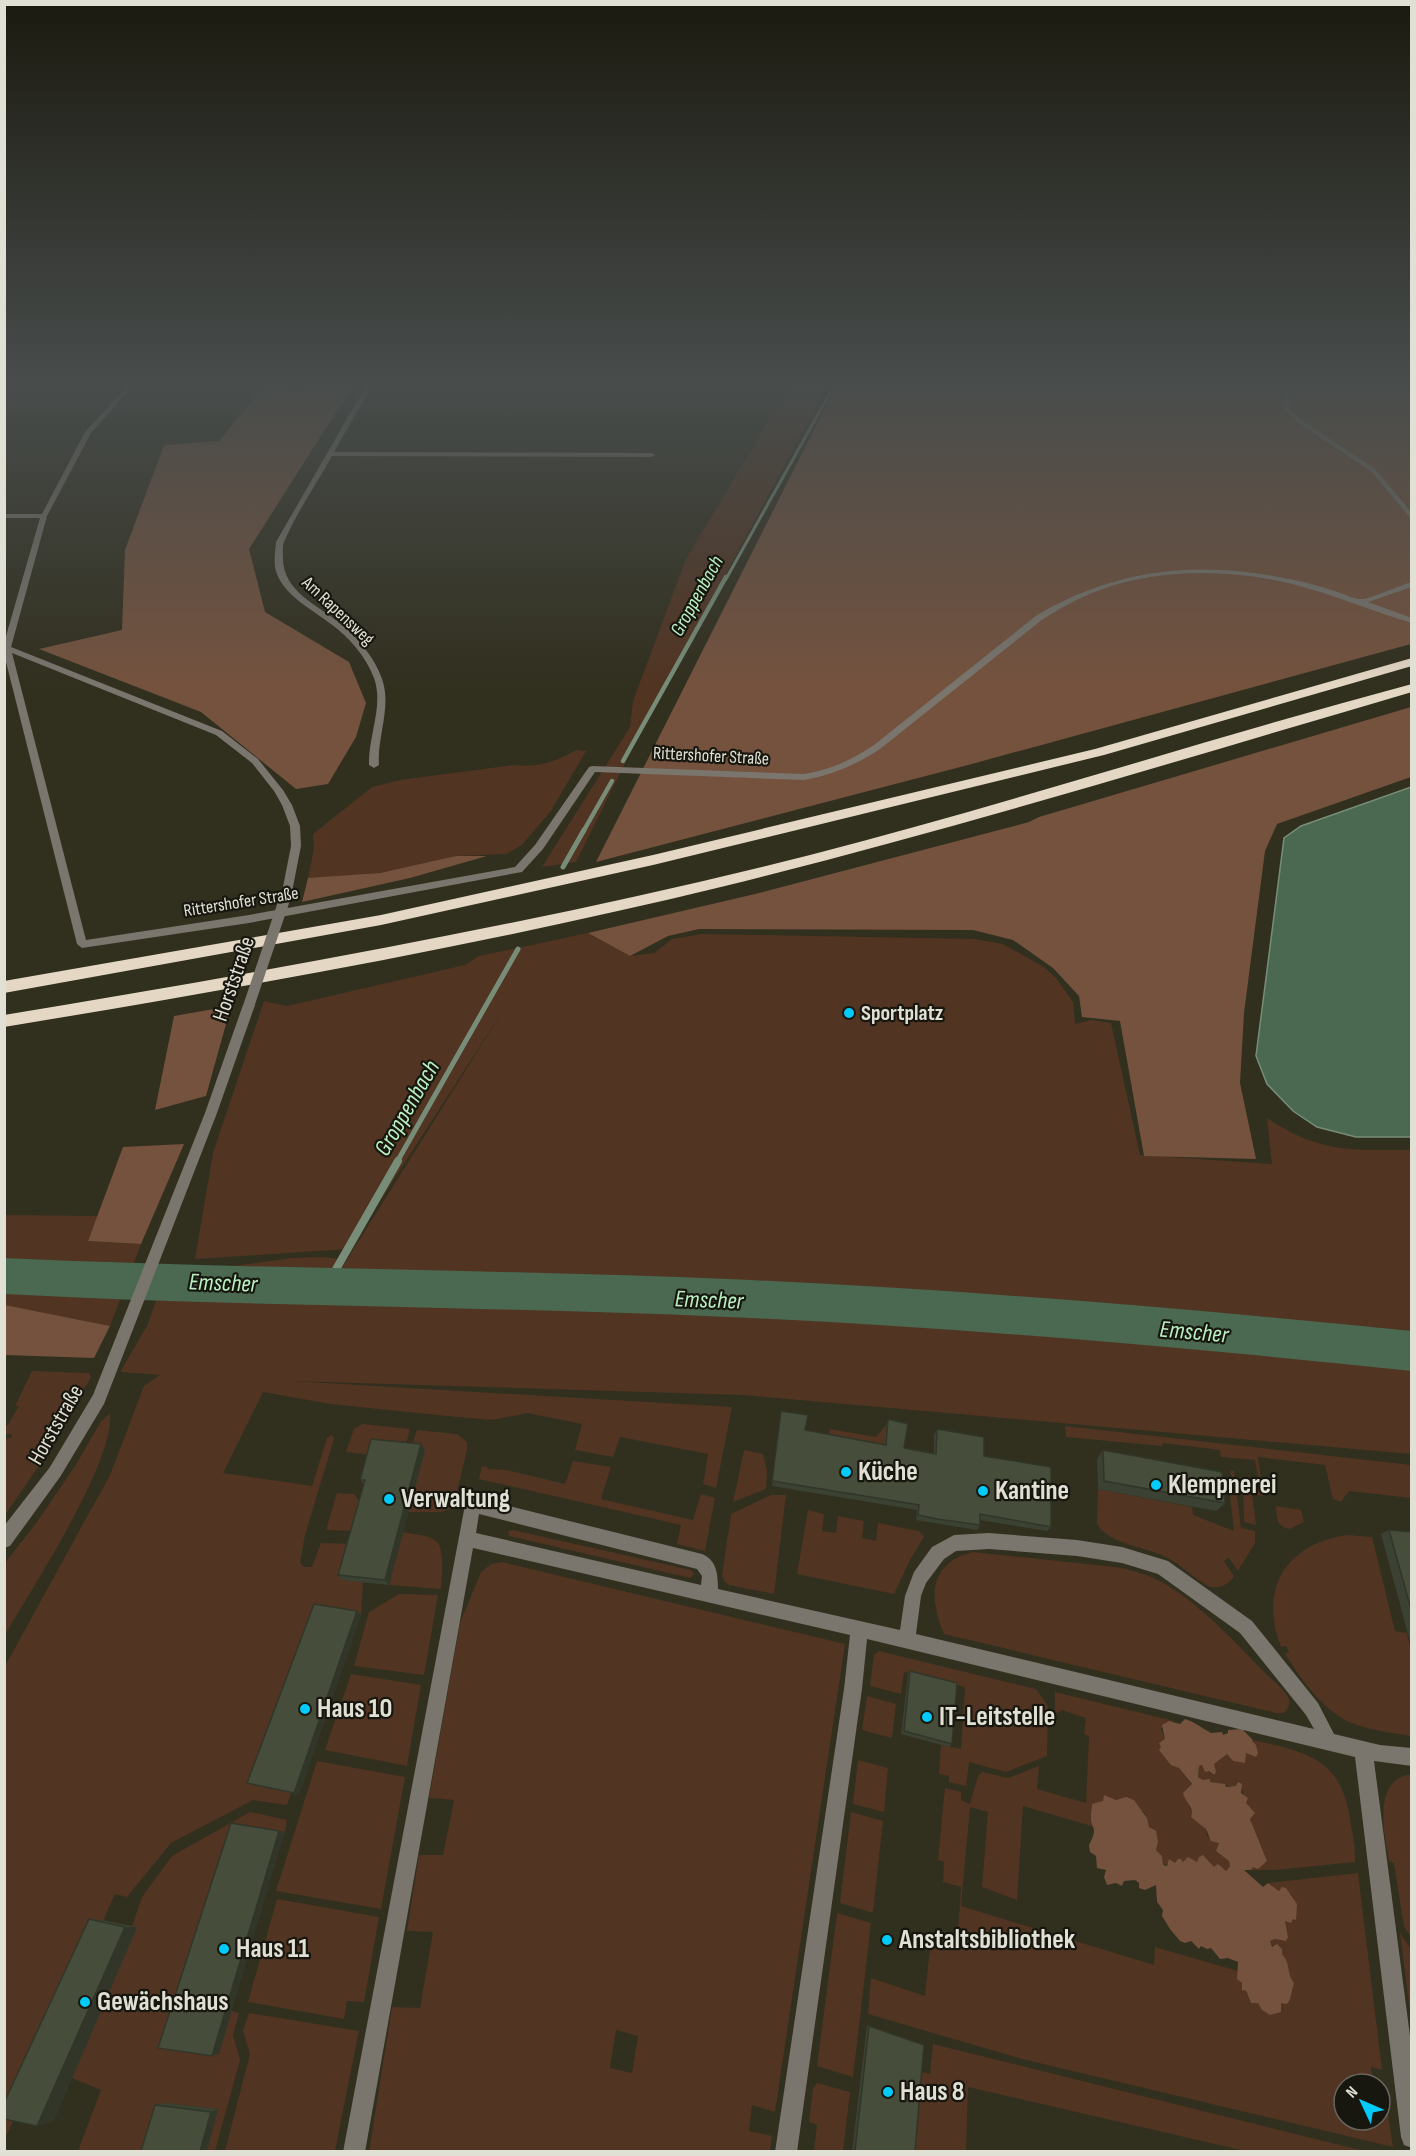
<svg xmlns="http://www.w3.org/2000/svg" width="1416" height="2156" viewBox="0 0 1416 2156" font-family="'Sofia Sans Condensed',sans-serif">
<rect width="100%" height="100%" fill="#312f1e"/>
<g fill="#513422" fill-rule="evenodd">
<path d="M791,384H828L632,749L576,862L542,867L630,727L633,701L686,559Z"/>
<path d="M577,750L586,751L551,811L522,845L506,854L456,856L411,868L351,877L308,878L314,848L313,834L372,787L400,780L514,765C540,768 555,761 577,750Z"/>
<path d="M588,933L630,956L654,953L672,939L701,934L974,939L1003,944L1044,967L1056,978L1073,1002L1075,1024L1092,1020L1111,1023L1140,1155L1272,1164L1267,1118C1319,1153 1351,1150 1411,1150V1454L743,1395L291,1381L732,1407L716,1488L703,1484L708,1454L620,1437L613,1457L575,1450L582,1424L527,1413L493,1420L447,1416L330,1404L263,1392L223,1473L312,1486L327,1438L332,1435L334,1439L305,1535L300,1563L304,1567H312L321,1543L353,1544L342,1579L363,1582L361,1615L254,1785L291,1793L287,1805L253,1800L171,1843L127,1897L115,1894L5,2139V1666L110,1475L144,1386L160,1375L120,1372L147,1326L157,1298H323L504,1009L349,1249L195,1259L213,1153L264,1001L287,1006L465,965L479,956Z"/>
<path d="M4,1215L98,1216L88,1241L141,1244L110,1326L5,1305Z"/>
<path d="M323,1257L338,1259L335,1269L314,1272L165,1273L169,1266H233L292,1258Z"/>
<path d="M32,1371L89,1373L91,1377L47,1454L5,1515V1439L11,1438L12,1434H5V1425H8L19,1406H15Z"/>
<path d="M110,1413C115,1462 32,1588 5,1635V1563L37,1522L77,1463L100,1423Z"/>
<path d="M362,1424L410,1429L405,1448L372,1455L346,1452L354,1429Z"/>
<path d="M886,1425L884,1450L828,1440L830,1429L876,1437Z"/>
<path d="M1065,1426L1411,1465V1498L1349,1491L1341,1502L1333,1499L1325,1465L1258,1457L1263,1496L1252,1494L1256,1525L1244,1522L1243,1479L1259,1482L1255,1460L1221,1457L1220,1450L1163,1443L1162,1446L1066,1437Z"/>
<path d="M417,1430L457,1434L467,1442V1450L453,1508L441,1512H409L424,1450L411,1448Z"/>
<path d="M744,1450L763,1454L767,1470L766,1489L733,1502Z"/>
<path d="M573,1461L611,1467L601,1499L693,1520L701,1494L715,1498L705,1551L677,1544L681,1525L479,1479L482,1466L487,1467L488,1469L507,1470L565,1484Z"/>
<path d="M1230,1470L1234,1471L1241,1528L1255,1531V1543L1238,1571L1229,1558L1224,1561L1234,1576C1229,1584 1221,1589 1211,1587C1203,1585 1178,1563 1168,1558C1146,1546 1111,1546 1097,1524L1098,1489L1192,1507L1193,1515L1234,1531L1228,1479H1232Z"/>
<path d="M337,1493L354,1494L362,1504L355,1531L326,1530Z"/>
<path d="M771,1495H786L774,1594L729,1585L724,1581L722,1575L731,1514Z"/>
<path d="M1276,1506L1301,1510L1304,1522L1289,1529C1276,1527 1277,1517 1276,1506Z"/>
<path d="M808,1510L824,1514L822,1531L836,1533L838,1516L864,1521L862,1538L876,1541L878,1523L919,1531L924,1537L911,1558L894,1594L797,1574Z"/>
<path d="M513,1530L691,1570L694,1574L690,1578L509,1536L508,1531Z"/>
<path d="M403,1532C413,1535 428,1534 436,1541C445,1548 442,1578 441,1589L389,1585Z"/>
<path d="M1346,1535L1372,1537L1395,1631L1407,1633L1411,1650V1736C1393,1733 1374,1731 1357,1725C1325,1715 1302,1680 1285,1654L1289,1652L1286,1646L1281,1647C1259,1590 1284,1545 1346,1535Z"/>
<path d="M973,1552L1115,1567C1134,1570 1150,1575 1167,1585C1204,1608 1235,1642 1266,1674C1273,1681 1284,1689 1288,1697C1291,1704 1289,1709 1283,1713H1276L944,1634C929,1598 928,1563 973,1552Z"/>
<path d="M502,1562L845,1644L775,2112L752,2105L749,2131L772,2136L770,2151L369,2152L392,2007L420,2008L433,1932L407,1931L419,1855H443L454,1800L429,1798L460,1623L481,1572L491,1564ZM616,2030L638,2036L632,2073L610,2068Z"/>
<path d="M399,1594L438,1595L424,1675L354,1666L369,1612Z"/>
<path d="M879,1651L1036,1689L1048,1706L1047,1756L1006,1772L969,1762L966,1786L949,1782V1776L939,1774L941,1745L961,1749L965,1687L904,1672L901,1694L870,1686L874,1655Z"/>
<path d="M351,1674L421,1685L407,1766L325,1750Z"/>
<path d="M1055,1692L1174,1721L1161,1729L1179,1768L1192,1785C1181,1799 1193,1819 1206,1829L1207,1836L1219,1843L1216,1851L1229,1861L1230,1866L1226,1871L1193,1861L1163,1865L1162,1856L1156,1850L1158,1842L1149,1827L1144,1812L1123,1798C1107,1803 1097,1797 1090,1818L1095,1827L1023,1806L1017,1900L982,1887L988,1812L970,1807L961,1906L1154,1965L1155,1947L1238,1971L1237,1974L1251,2003H1258L1278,2013L1281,2003L1290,2001L1294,1983C1288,1976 1289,1968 1286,1960C1283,1952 1273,1949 1270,1941L1276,1939L1286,1940L1288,1936L1284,1921H1288L1297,1908L1291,1894L1279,1891L1268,1883L1358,1873L1382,2070L1371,2067L1373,2084H1344V2120H1380V2093L1385,2094L1393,2147L1022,2059L868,2014L871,1978L925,1996L931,1938L957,1947L961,1887L943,1882L944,1862L938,1860L945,1788L961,1792V1800L970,1804L978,1776L982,1772L1008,1778L1039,1766L1037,1789L1086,1803L1089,1736L1084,1734L1086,1718L1062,1710L1055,1714Z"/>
<path d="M867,1696L896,1704L892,1738L862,1730Z"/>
<path d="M1253,1740C1311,1753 1343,1760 1351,1825C1353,1837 1356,1850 1355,1862L1275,1870H1244L1267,1861L1250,1819L1242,1789L1203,1780L1198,1777L1199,1766L1202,1765L1213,1775L1216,1772L1213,1764L1227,1753L1233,1761L1245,1756Z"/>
<path d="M858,1760L888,1768L884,1812L853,1804Z"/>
<path d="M317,1761L405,1777L381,1909L276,1891Z"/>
<path d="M1411,1774H1412L1411,1937L1404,1927L1394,1863L1389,1861C1384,1833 1372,1780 1411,1774Z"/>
<path d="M250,1812L287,1820L285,1832L238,1825L219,2054L231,2011L239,2013L233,2035L240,2060L215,2151H207L218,2109L164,2103L149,2151H78L101,2090L72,2078L137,1927L132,1926L142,1897L172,1856Z"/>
<path d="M851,1812L883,1821L873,1913L840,1903Z"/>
<path d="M277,1899L379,1917L364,2002L347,2001L344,2019L248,2002Z"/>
<path d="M837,1913L871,1923L853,2077L817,2066Z"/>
<path d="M1400,1933L1411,1949V2019Z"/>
<path d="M249,2013L359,2031L335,2151H225L250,2054L243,2031Z"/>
<path d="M933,2044L1364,2151H1245L968,2087L966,2151L912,2152L918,2071L930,2074Z"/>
<path d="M817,2083L850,2092L843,2151H814L817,2125L809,2122L813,2088Z"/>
</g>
<g fill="#74523e">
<path d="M270,384H277L288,391L308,390L319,384H354L249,549L265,612L349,662L366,703L356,737L328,784L296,789L201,712L39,649L122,630L125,550L164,445L219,441L260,391Z"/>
<path d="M837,384H1411V644L968,765L596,862Z"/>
<path d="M1411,707V777L1277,824L1265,851L1244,1013L1240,1083L1256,1159L1144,1156L1120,1021L1082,1017L1079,996L1053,968L1013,940L973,930L699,929L668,936L630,956L588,933L755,894L1029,822L1039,817Z"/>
<path d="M456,856H487L410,878L302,902L308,878L380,873Z"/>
<path d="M231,1006L206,1096L155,1110L174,1016Z"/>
<path d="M184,1144L141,1244L88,1241L123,1147Z"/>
<path d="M5,1305L110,1326L94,1358L5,1355Z"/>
<path d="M1185,1719C1195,1722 1202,1728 1211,1733L1222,1732L1223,1735L1228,1733V1730L1242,1729L1253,1740L1252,1741L1256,1745L1258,1753L1256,1757L1246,1753L1245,1763L1233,1761L1227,1754L1214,1764L1216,1772L1214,1775L1209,1771L1205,1772L1202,1765L1199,1766L1198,1777L1203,1780L1210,1779V1782L1225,1784L1226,1787L1236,1786L1238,1782L1242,1784L1241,1793L1248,1798L1246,1803L1255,1813L1250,1819L1267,1861L1258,1869L1253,1867L1251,1870H1244L1263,1887L1268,1883L1279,1891L1282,1887L1286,1888L1297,1904L1296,1920L1293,1919L1291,1923L1285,1921L1288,1937L1286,1941L1275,1939L1270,1941L1272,1947L1277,1944L1282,1949V1954C1291,1963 1286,1973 1294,1983L1290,2000L1287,2004L1281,2003V2012L1270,2015L1262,2010L1258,2003H1251L1246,1991L1242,1990V1983L1237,1979L1238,1962L1228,1958L1220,1959L1211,1948L1207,1949L1201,1946L1199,1949L1191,1941L1185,1943L1180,1941L1170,1929L1162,1916L1163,1910L1157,1902L1156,1885L1145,1890L1139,1888V1883L1135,1880L1124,1881L1122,1886L1116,1883L1107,1885L1104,1877L1106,1870L1097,1868L1096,1856L1090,1852L1089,1845C1100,1825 1089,1829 1091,1814C1091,1811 1092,1808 1092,1804L1103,1801L1104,1795L1116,1800L1126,1797L1134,1800L1147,1818L1149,1827L1156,1831L1158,1842L1156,1850L1162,1856L1163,1865L1167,1866L1169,1859L1175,1863L1178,1859H1181L1183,1862L1188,1857L1197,1862L1199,1857L1203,1855L1214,1867L1218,1864L1226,1871L1230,1866L1229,1861L1216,1851L1219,1843L1211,1841L1206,1829L1191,1817C1195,1807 1185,1803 1183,1793L1192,1784L1179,1768L1171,1765L1159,1750L1161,1747L1159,1743L1165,1739L1162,1725L1169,1721L1180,1724Z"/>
</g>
<path fill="#4a6950" stroke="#778d78" stroke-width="1.5" d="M1411,787V1137H1356L1317,1127L1293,1111L1267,1084L1256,1056L1284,838L1301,826Z"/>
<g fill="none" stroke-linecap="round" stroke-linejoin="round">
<path stroke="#778d78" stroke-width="3" d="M726,579L835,384"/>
<g stroke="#778d78" stroke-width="4.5">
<path d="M623,761L726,577"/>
<path d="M583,832L612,781"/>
</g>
<g stroke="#778d78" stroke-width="5">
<path d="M563,867L584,830"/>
<path d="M397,1162L518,949"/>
</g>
<path stroke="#778d78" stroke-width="8" d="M327,1285L398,1161"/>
<path fill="#4a6950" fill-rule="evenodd" d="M4,1258C245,1269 486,1269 727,1279C955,1289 1184,1308 1412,1331V1371C1184,1347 955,1327 727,1317C486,1306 245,1307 4,1294Z"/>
<g fill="#7a756d" fill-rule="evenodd">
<path d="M129,384H135L91,433L47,516L11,647L222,731L258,759L283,790L292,805L300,826L301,846L292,892L291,894H283L282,892L291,846L290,826L282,805L274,791L252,763L216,735L12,653L86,940L249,915L515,867L535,845L589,767L592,766L804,774C830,770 852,760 874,745L1037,615C1118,568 1198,560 1289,579C1306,582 1322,587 1338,592C1344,594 1353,599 1360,599C1369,600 1400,585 1412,582V587L1368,602L1412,618V623C1375,612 1340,597 1303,587C1239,569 1163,567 1100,590C1080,597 1061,608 1043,619L880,749C856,765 832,775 804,780L595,772L543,849L522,872L249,923L82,948L77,944L4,654V643L40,518H4V514H42L85,432Z"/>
<path d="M367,384H373L334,452L652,453L655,455L652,457L332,456C318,482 296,513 285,540C282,545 283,552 283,558C283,592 318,605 341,624C358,638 375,658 382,679C392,707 377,736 379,765L374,768L369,765C368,736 384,706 374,678C366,657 349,637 331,624C313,610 286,597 277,574C273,565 275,552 276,542Z"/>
<path d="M1292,384H1298L1289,397V408L1304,422L1375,469L1412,513V520L1371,471L1300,424L1284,409L1283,397Z"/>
<path d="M249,1001L255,1005L217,1113L104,1404L60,1477L10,1546L4,1548V1526L50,1467L93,1395L205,1113L243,1005Z"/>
<path d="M473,1497L702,1554C717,1560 718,1575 718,1589L900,1630L905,1596L914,1572L932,1547L954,1535L989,1533L1077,1540L1122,1547L1168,1561L1252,1621L1318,1703L1334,1734L1380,1745L1412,1748V1766L1374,1761L1412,2051V2148L1404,2145L1401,2137L1355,1757L867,1639L862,1689L797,2152H775L844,1689L850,1635L473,1548L365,2152H343L465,1505L467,1499ZM479,1514L697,1569L702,1576L701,1585L476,1533ZM989,1549L1077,1556L1122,1563L1158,1574L1240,1633L1306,1715L1314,1729L916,1634L921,1596L926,1583L944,1559L956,1551Z"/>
</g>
<g fill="#e4d7c4" fill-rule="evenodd">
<path d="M1412,658V666L1104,755L653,865L381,925L4,993V981L381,915L653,855L1095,749Z"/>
<path d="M1412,684V692C1183,759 956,829 725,886C487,944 246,987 4,1027V1015C275,970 544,922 810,855C1012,803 1210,738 1412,684Z"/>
</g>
<path stroke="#7a756d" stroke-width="11" d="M249,1005L287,892"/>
</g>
<g fill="#3c4233">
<path d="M781,1411L805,1430L884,1444L886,1425L888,1419L904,1448L934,1454V1435L937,1429L984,1456L1051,1527L1047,1531L980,1520V1525L977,1530L916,1520L917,1510L772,1486Z"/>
<path d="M421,1444L425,1450L389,1585L342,1580L338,1575L364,1485L360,1480Z"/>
<path d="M1103,1450L1225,1503L1216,1511L1098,1489L1097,1459Z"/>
<path d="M1389,1530L1412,1532V1649L1381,1534Z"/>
<path d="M357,1611L361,1615L299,1795L254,1785L247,1783Z"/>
<path d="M910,1671L952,1744L949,1747L901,1734L908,1674Z"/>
<path d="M89,1919L102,1920L137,1927L53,2122Z"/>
<path d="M867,2025L924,2045L915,2151H852Z"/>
<path d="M164,2103L218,2109L207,2151L155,2105Z"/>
</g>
<g fill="#313629">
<path d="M421,1444L425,1450L389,1585L385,1580Z"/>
<path d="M357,1611L361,1615L299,1795L294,1793Z"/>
<path d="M279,1831L285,1832L219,2054L212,2056Z"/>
<path d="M125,1927H137L53,2122L37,2126Z"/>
<path d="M218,2109L207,2151H200L211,2112Z"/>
</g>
<g fill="#464d3b" stroke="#313629" stroke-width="1.5">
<path d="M781,1411L808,1415L805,1430L886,1445L888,1419L908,1424L904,1448L936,1454L937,1429L984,1437V1456L1051,1467V1527L980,1514V1525L937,1519L918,1515L919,1505L772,1481Z"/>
<path d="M371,1439L421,1444L385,1580L338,1575L365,1480H360Z"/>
<path d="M1103,1450L1222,1472L1225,1503L1104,1481Z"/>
<path d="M1389,1530L1412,1532V1613Z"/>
<path d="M314,1604L357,1611L294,1793L247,1783Z"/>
<path d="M910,1671L957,1683L952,1744L904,1731Z"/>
<path d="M231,1823L279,1831L212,2056L158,2048Z"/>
<path d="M89,1919L125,1927L37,2126L4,2119V2103Z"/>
<path d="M869,2026L924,2045L915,2151H855Z"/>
<path d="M155,2105L211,2112L200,2151H141Z"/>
</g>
<linearGradient id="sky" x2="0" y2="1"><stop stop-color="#1b1a10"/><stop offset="0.56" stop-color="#484d4c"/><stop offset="1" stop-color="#484d4c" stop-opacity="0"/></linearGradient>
<rect width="1416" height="686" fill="url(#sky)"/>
<g fill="#03cbf9" stroke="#18170f" stroke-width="2">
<circle cx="849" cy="1013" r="6"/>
<circle cx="846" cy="1472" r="6"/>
<circle cx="1156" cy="1485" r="6"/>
<circle cx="983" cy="1491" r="6"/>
<circle cx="389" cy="1499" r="6"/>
<circle cx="305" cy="1709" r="6"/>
<circle cx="927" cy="1717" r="6"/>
<circle cx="887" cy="1940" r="6"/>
<circle cx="224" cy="1949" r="6"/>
<circle cx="85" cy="2002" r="6"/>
<circle cx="888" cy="2092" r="6"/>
</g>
<g text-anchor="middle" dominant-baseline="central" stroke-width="4.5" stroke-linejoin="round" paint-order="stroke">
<g font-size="18" fill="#e1e0d5" stroke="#18170f">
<text transform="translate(338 611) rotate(43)">Am Rapensweg</text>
<text transform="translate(711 756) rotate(3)">Rittershofer Straße</text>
<text transform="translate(241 902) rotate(-9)">Rittershofer Straße</text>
</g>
<g font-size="20" font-style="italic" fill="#b9f0c2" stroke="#18170f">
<text transform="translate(697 596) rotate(-61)">Groppenbach</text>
</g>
<g font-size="22" fill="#e1e0d5" stroke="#18170f">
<text transform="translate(234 979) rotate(-71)">Horststraße</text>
<text transform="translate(56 1425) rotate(-60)">Horststraße</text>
</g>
<g font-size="22" font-weight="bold" fill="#e1e0d5" stroke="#18170f" text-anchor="start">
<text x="861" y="1013">Sportplatz</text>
</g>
<g font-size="24" font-style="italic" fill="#b9f0c2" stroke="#18170f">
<text transform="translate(407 1108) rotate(-60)">Groppenbach</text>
<text transform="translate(223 1283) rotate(2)">Emscher</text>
<text transform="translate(709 1300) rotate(2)">Emscher</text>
<text transform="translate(1194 1332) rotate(5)">Emscher</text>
</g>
<g font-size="27" font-weight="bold" fill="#e1e0d5" stroke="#18170f" text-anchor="start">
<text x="858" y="1472">Küche</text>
<text x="1168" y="1485">Klempnerei</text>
<text x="995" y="1491">Kantine</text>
<text x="401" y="1499">Verwaltung</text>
<text x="317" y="1709">Haus 10</text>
<text x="939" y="1717">IT-Leitstelle</text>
<text x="899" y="1940">Anstaltsbibliothek</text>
<text x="236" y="1949">Haus 11</text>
<text x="97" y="2002">Gewächshaus</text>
<text x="900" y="2092">Haus 8</text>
</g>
</g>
<rect width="1416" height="2156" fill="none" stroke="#e1e0d5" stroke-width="12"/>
<g transform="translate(1362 2102) rotate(314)"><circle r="28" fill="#18170f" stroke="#68675e" stroke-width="1.5"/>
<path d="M0-4.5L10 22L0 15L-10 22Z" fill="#03cbf9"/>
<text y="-9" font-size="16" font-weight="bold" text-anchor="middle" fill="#e1e0d5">N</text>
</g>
</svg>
